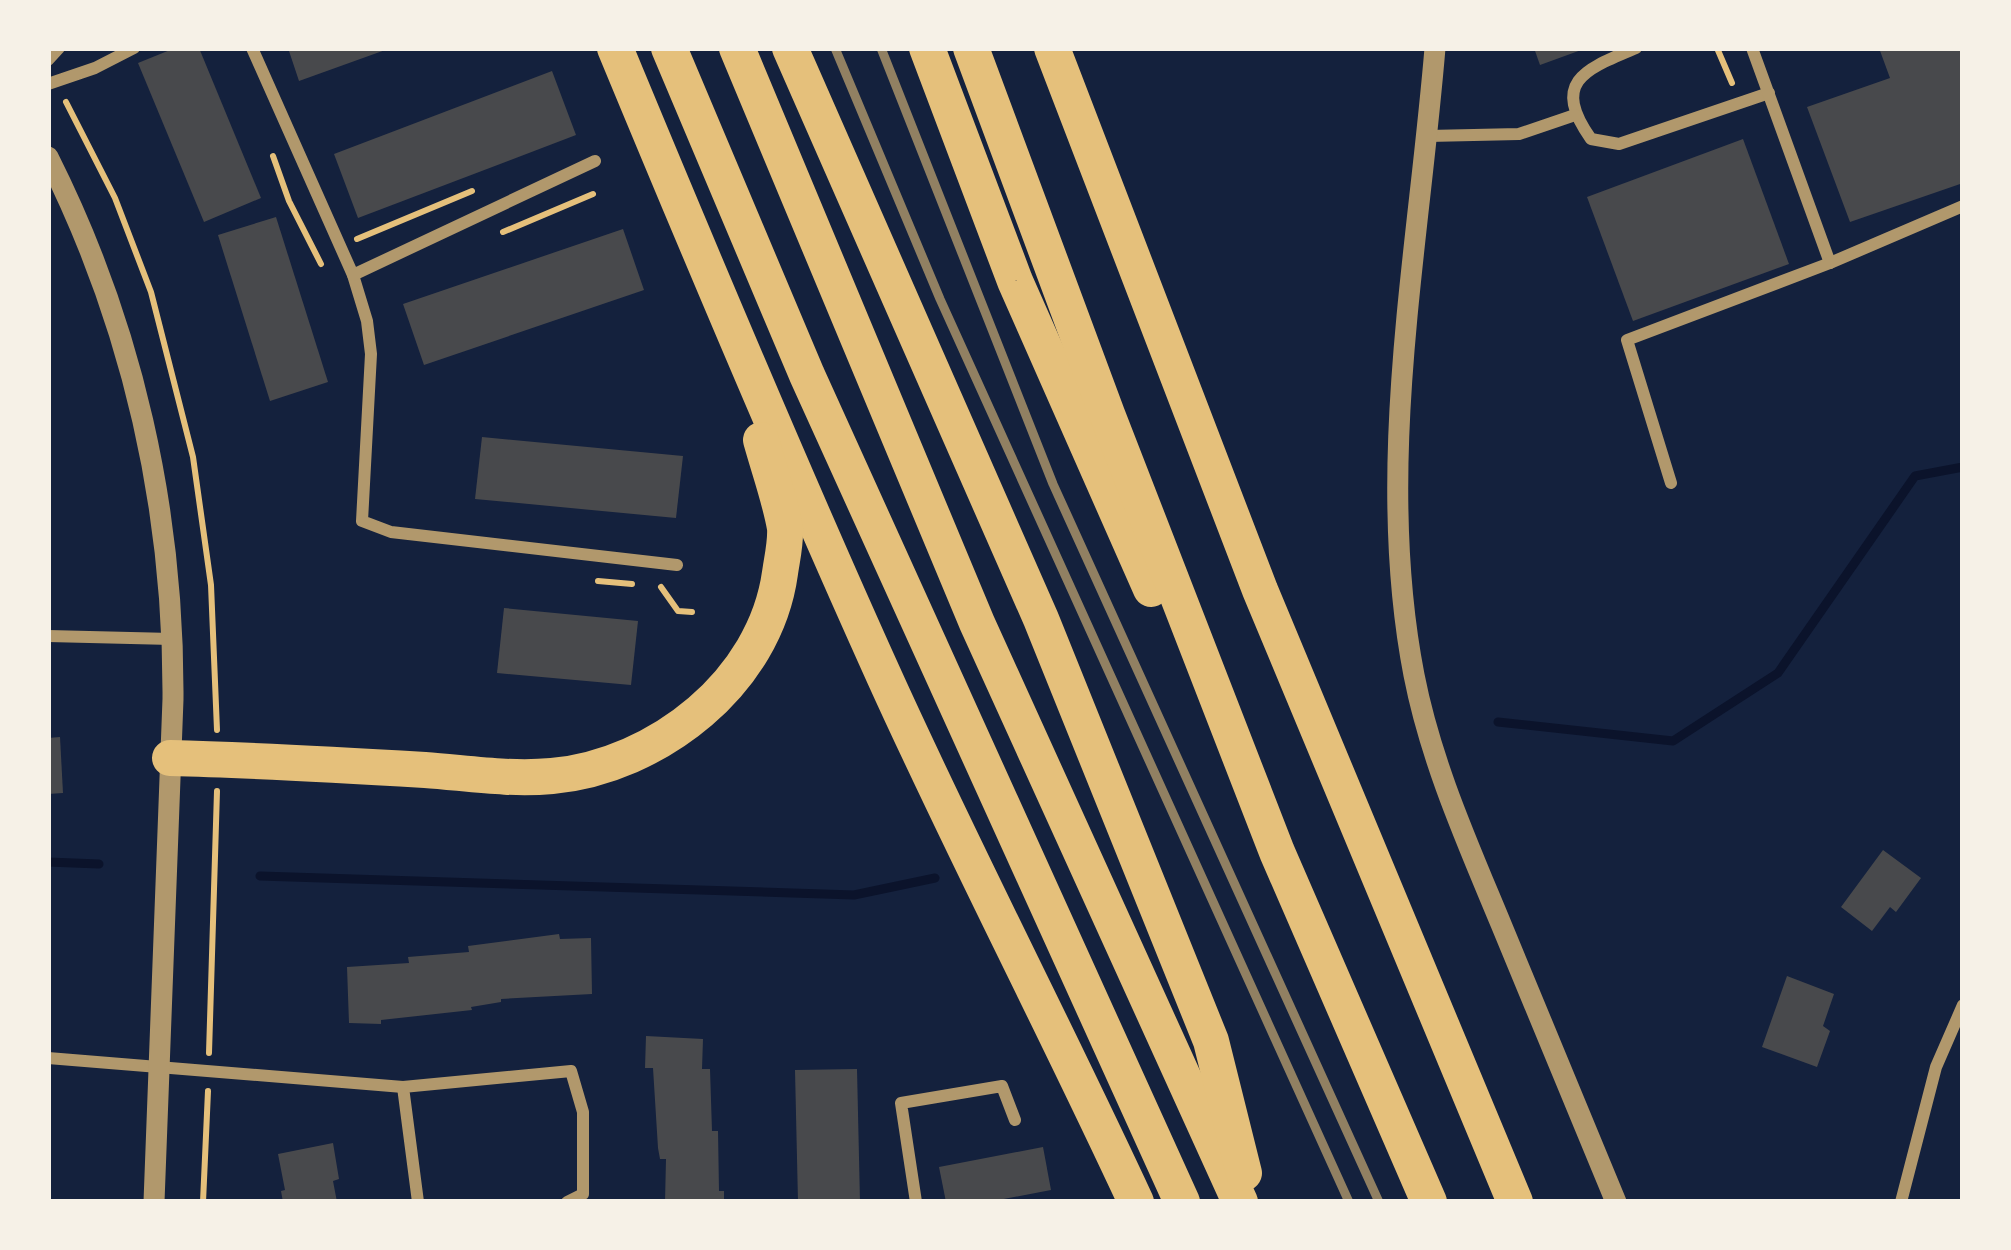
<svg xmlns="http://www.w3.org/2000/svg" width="2011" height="1250" viewBox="0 0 2011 1250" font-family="Inter,sans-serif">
<rect width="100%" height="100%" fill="#14213d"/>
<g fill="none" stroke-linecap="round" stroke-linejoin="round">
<g stroke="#0b132b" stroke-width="9">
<path d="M1498,722L1673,741L1778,673L1915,476L1963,467"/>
<path d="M48,862L99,864"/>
<path d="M260,876L854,895L935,878"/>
</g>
</g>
<g fill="#48494c">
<path d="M175,48H199L261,198L204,222L138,63Z"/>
<path d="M288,48H387L388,49L299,81Z"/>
<path d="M1534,48H1584V49L1540,65Z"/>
<path d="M1879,48H1963V183L1850,222L1807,107L1890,78Z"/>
<path d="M552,71L576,135L358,218L334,154Z"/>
<path d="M1743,139L1789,264L1633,321L1587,197Z"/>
<path d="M276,217L328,382L270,401L218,235Z"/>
<path d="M623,229L644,290L424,365L403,304Z"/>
<path d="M482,437L683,456L676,518L475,499Z"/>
<path d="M504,608L638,621L631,685L497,673Z"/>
<path d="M60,737L63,793L48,794V738Z"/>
<path d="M1883,850L1921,878L1896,912L1890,907L1872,931L1841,907Z"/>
<path d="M559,934L560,939L591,938L592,994L501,999V1002L471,1007L472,1010L381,1020V1024L349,1023L347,967L409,963L408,957L469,952L468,946Z"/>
<path d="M1787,976L1834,994L1823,1026L1830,1031L1817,1067L1762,1047Z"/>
<path d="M646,1036L703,1039L702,1069H710L712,1131H718L719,1191H724V1202H665L666,1159H660L658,1148L653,1068H645Z"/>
<path d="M857,1069L860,1202H798L795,1070Z"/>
<path d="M333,1143L339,1179L333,1181L337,1202H283L281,1191L285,1190L278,1154Z"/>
<path d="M1043,1147L1051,1190L988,1202H946L939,1167Z"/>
</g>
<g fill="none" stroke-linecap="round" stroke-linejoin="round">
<g stroke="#e5c07b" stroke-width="6">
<path d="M1717,48L1732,83"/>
<path d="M66,102L115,198L151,292L193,457L211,585L217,730"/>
<path d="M273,156L289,201L321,264"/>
<path d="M503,232L593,194"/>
<path d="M357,239L472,191"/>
<path d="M598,581L632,584"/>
<path d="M661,587L678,611L692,612"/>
<path d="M209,1053L217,791"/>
<path d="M203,1202L208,1091"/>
</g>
<g stroke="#b1986c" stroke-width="12">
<path d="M252,48L353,275L367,321L371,354L362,521L391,532L677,565"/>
<path d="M1636,48C1586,69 1550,81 1591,139L1619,144L1769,93"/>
<path d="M1752,48L1830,263"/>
<path d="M48,60L59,48"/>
<path d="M48,84L95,68L134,48"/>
<path d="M1428,136L1519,134L1575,115"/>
<path d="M353,275L595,161"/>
<path d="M1671,483L1627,340L1830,263L1963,206"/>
<path d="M48,636L172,639"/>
<path d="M48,1058L403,1087"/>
<path d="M418,1202L403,1087L571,1071L583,1112V1194L567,1202"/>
<path d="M916,1202L901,1103L1002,1086L1015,1120"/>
<path d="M1901,1202L1936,1067L1963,1005"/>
</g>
<g stroke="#b1986c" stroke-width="21">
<path d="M1435,48C1418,254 1374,469 1414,675C1431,762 1467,842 1501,924C1539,1017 1578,1109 1616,1202"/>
<path d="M48,157C133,326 174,510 173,699L154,1202"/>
</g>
<g stroke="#e5c07b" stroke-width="36">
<path d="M615,48C702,258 790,468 884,676C964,853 1054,1025 1136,1202"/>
<path d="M669,48L807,375L1182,1202"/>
<path d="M737,48L977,623L1240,1202"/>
<path d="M790,48L1041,619L1211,1041L1244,1173"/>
<path d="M927,48L1015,281L1151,589"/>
<path d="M971,48L1107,414L1277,852L1429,1202"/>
<path d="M1052,48L1260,590L1515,1202"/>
<path d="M170,758C255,760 340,765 425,770C467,773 509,780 552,776C658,766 765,682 780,573C782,559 786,542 785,528C780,499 769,469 761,440"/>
</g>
<g stroke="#918062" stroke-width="9">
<path d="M835,48L940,299L1349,1202"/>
<path d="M881,48L1053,484L1379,1202"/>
</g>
</g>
<rect width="2011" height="1250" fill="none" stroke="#f6f1e7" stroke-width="102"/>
</svg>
